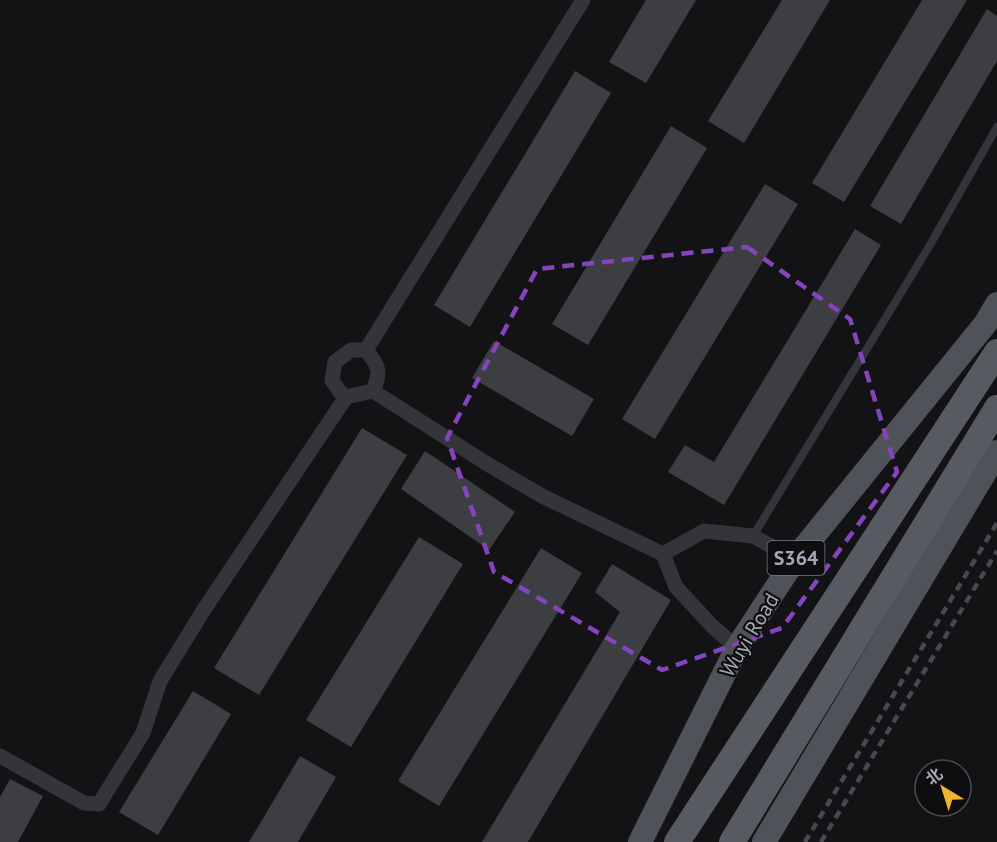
<svg xmlns="http://www.w3.org/2000/svg" width="997" height="842" viewBox="0 0 997 842" font-family="'PT Sans','Noto Sans SC',sans-serif">
<rect width="100%" height="100%" fill="#131315"/>
<g fill="#3d3e42">
<path d="M646,0H696L646,83L609,62Z"/>
<path d="M782,0H830L744,143L708,121Z"/>
<path d="M922,0H967L844,202L812,183Z"/>
<path d="M987,9L997,16V61L901,224L870,206Z"/>
<path d="M575,71L611,93L470,327L434,305Z"/>
<path d="M671,126L707,148L588,345L552,324Z"/>
<path d="M765,184L798,204L655,439L622,419Z"/>
<path d="M855,229L881,245L724,505L668,472L685,445L714,462Z"/>
<path d="M494,341L594,399L572,436L472,378Z"/>
<path d="M362,428L407,455L259,695L214,668Z"/>
<path d="M425,451L515,512L489,550L401,489Z"/>
<path d="M419,537L463,564L351,747L306,720Z"/>
<path d="M541,548L582,573L439,806L398,781Z"/>
<path d="M612,564L671,600L528,842H482L620,612L595,592Z"/>
<path d="M193,691L231,714L158,835L119,812Z"/>
<path d="M300,756L336,777L298,842H249Z"/>
<path d="M10,779L43,796L18,842H0V797Z"/>
</g>
<g fill="none" stroke-linecap="round" stroke-linejoin="round">
<path stroke="#34353a" stroke-width="8" d="M753,536L930,245L997,127"/>
<g stroke="#34353a" stroke-width="15">
<path d="M351,350H366C380,368 381,371 373,391L346,397L339,391L332,380L335,362Z"/>
<path d="M366,350L583,0"/>
<path d="M373,391L489,465L544,497L663,554L676,587L712,626L737,648"/>
<path d="M663,554L704,531L753,536L795,559"/>
<path d="M0,756L84,803L99,804L143,733L160,681L203,611L346,397"/>
</g>
<g stroke="#505259" stroke-width="24">
<path d="M640,842L737,648L795,559L986,323L997,304"/>
<path d="M764,842L997,452"/>
</g>
<g stroke="#585a62" stroke-width="26">
<path d="M677,842L997,352"/>
<path d="M732,842L997,408"/>
</g>
<g stroke="#47494f" stroke-width="4.5" stroke-dasharray="8 6" stroke-linecap="butt">
<path d="M805,842L997,523"/>
<path d="M821,842L997,551"/>
</g>
</g>
<path fill="none" stroke="#8345bd" stroke-width="4.5" stroke-dasharray="12 8" stroke-linejoin="round" d="M747,247L850,319L897,472L782,628L662,670L494,572L447,438L537,269Z"/>
<g text-anchor="middle" dominant-baseline="central" stroke-width="4.5" stroke-linejoin="round" paint-order="stroke">
<rect fill="#0e0e10" stroke="#787a84" stroke-width="1.5" x="767.5" y="541" width="57" height="34" rx="4.5"/>
<g font-size="20" font-weight="bold" fill="#a5a9b5">
<text x="796" y="558">S364</text>
</g>
<g font-size="21" fill="#a5a9b5" stroke="#0e0e10">
<text transform="translate(749 635) rotate(-59)">Wuyi Road</text>
</g>
</g>
<g transform="translate(943 788) rotate(322)"><circle r="28" fill="#0e0e10" stroke="#4a4c52" stroke-width="1.5"/>
<path d="M0-4.5L10 22L0 15L-10 22Z" fill="#f0b530"/>
<text y="-9" font-size="16" font-weight="bold" text-anchor="middle" fill="#a5a9b5">北</text>
</g>
</svg>
